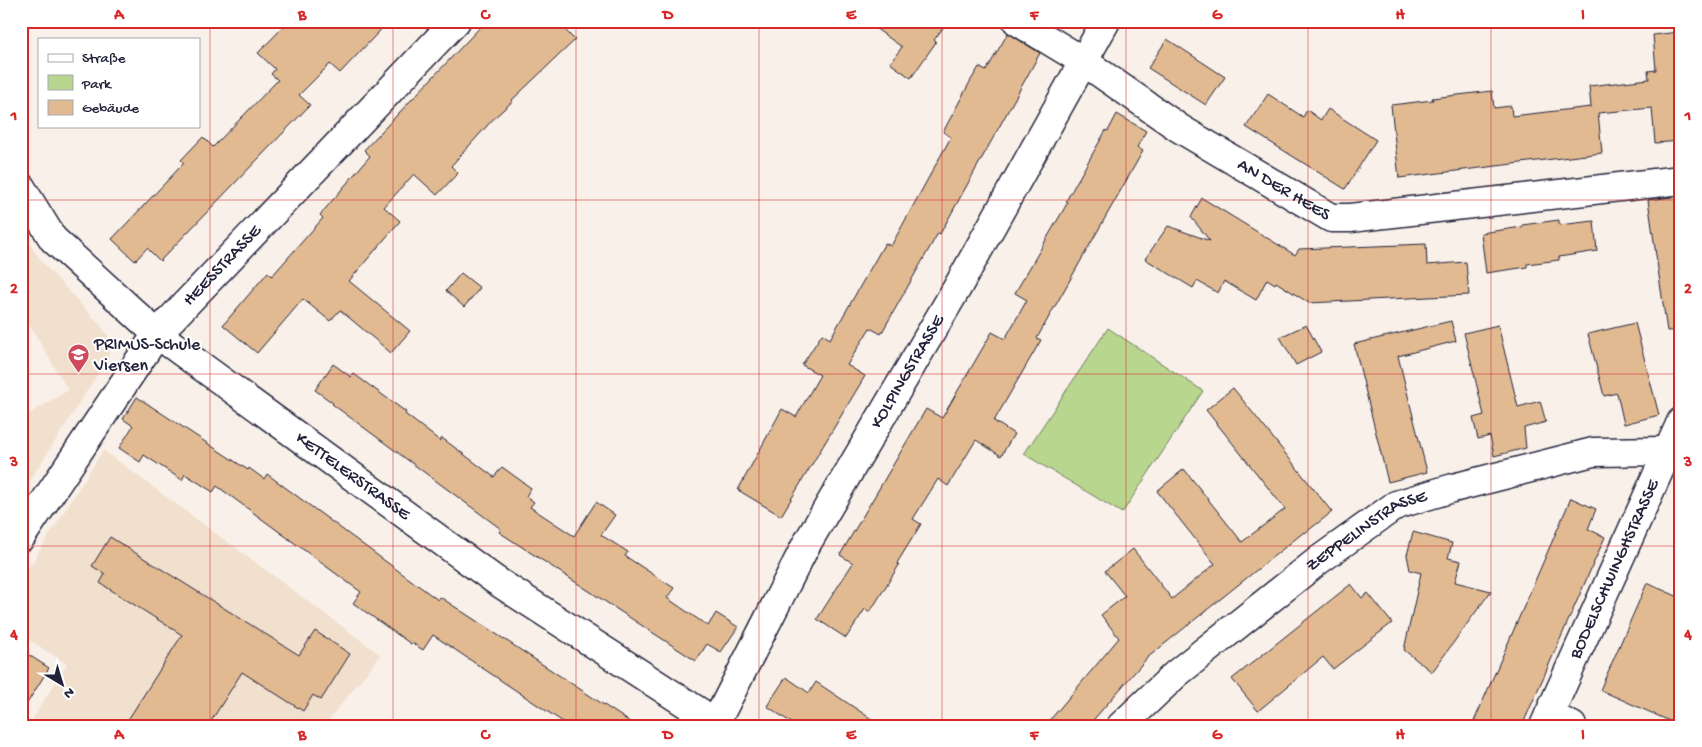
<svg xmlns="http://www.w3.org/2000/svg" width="1702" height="747" viewBox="0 0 1702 747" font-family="'Gochi Hand',sans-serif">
<rect width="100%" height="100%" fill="#f9f1e9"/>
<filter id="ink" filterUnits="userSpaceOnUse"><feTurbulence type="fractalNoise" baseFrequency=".02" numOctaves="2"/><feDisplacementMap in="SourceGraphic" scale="10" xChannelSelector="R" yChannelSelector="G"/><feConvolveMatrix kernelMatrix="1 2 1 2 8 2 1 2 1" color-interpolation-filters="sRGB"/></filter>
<g filter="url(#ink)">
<g fill="#f2e0cf">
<path d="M21,232L43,263L101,326L111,340L108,358L21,495V419L68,390L21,311Z"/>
<path d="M103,450L381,655L324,726H28L67,664L21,635V580Z"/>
</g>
<path fill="#b9d68e" stroke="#6e7c64" d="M1108,328L1203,391L1122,513L1024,454Z"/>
<g fill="#e2ba92" stroke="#22223b">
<path d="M289,21H389L340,73L330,64L299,95L310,105L160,261L147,248L135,261L112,239L184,163L181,160L203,137L213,147L278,80L271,74L275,69L258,53Z"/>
<path d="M486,21H556L575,40L512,100L513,101L495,117L451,166L458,173L437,195L414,174L384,207L400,221L349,281L410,331L391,353L340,310L330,321L303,299L257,353L223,325L268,272L272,276L323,218L320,215L370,156L364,150Z"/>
<path d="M865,21H948L934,40L936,42L911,78L890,63L902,47Z"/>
<path d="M1679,32L1681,141L1655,143L1652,108L1598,113L1602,153L1399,178L1391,105L1433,100L1432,98L1492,91L1494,108L1511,106L1512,116L1591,107L1589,86L1649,79L1648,71L1656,70L1653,35Z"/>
<path d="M1008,33L1040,53L940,234L938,233L881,334L870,328L847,365L865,376L781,516L738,490L782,409L796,417L820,375L802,365L822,334L830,339L885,243L891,246L951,137L943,132L971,80L979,67L986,71Z"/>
<path d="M1167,39L1225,77L1206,105L1148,68Z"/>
<path d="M1268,94L1303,117L1307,110L1321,120L1328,109L1376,140L1345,189L1246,127Z"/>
<path d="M1117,114L1146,131L1137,147L1143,151L1037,338L1041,340L994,421L1014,434L1001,456L976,440L948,486L938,479L913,519L921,524L897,563L899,565L870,612L865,609L846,638L817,619L853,563L840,555L926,409L942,418L992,332L1005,339L1027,300L1015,293L1068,202L1066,201L1106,130L1108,131Z"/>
<path d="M1681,196V330L1667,331L1648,200Z"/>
<path d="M1202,198L1295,255L1299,249L1426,244L1427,265L1466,262L1469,295L1309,303L1276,282L1275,284L1267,279L1256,300L1224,281L1218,293L1197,281L1193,288L1145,259L1168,226L1210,241L1191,217Z"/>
<path d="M1559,220V225L1594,221L1597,251L1559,257V260L1527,264V267L1486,273L1481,233L1522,227V225Z"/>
<path d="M461,273L480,288L464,307L446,291Z"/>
<path d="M1451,321L1456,341L1398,356L1427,472L1388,482L1354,344Z"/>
<path d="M1635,323L1659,415L1624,424L1617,393L1604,396L1588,334Z"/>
<path d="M1306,325L1321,352L1296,365L1280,337Z"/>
<path d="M1498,325L1518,407L1540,401L1546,422L1524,428L1526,448L1494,456L1490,436L1478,439L1473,418L1484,415L1464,333Z"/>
<path d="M333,364L351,377L354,374L406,412L405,414L440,441L442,438L494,477L502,467L531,488L526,496L534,502L530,507L574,536L596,502L615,515L601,535L628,552L625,556L674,588L667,598L708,626L716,613L738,627L721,652L707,644L696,661L499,532L501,529L332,404L333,403L315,390Z"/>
<path d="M1233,388L1332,512L1305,533L1304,532L1147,658L1088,726H1045L1119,638L1101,615L1125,596L1105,571L1133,549L1172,599L1215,564L1157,491L1184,469L1242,542L1285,509L1206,410Z"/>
<path d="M137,397L248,470L249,468L264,479L267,474L438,600L440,597L636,726H569L433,635L423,650L412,643L411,644L353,603L361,592L217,486L213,492L185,474L182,480L144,455L140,462L119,448L133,426L123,419Z"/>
<path d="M1571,498L1596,509L1588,529L1605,537L1522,726H1472Z"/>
<path d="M1413,532L1452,543L1448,558L1461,561L1455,582L1491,591L1432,672L1404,650L1421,573L1410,570L1407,555Z"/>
<path d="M110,537L299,655L315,631L350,654L321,700L313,695L303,711L242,672L208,726H124L182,635L100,583L105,574L92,566Z"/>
<path d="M1647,583L1681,598V726L1600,690Z"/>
<path d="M1351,584L1362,598L1368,593L1392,623L1333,669L1323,657L1258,711L1232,679Z"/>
<path d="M21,650L49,668L21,713Z"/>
<path d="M786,677L809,693L816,682L882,726H796L767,706Z"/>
</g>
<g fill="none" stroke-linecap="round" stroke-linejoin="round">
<defs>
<g id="minor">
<path id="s1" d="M1017,21L1083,61L1179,128L1331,218H1350L1681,180"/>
<path id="s2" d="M21,187L53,239L157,334L495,580L721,726"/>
<path id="s3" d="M21,537L157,334L456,21"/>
<path d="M1549,715L1572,726"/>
<path id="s4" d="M714,726L806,545L957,288L1106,21"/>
<path id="s5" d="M1121,726L1176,674L1319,560L1396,505L1453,488L1593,452L1666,451"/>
<path id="s6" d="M1544,726L1681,422"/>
</g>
</defs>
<use href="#minor" stroke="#22223b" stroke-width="31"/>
<use href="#minor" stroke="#fff" stroke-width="28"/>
</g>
</g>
<path fill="none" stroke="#d62828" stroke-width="1" stroke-opacity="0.55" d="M210,21V726M393,21V726M576,21V726M759,21V726M942,21V726M1126,21V726M1308,21V726M1491,21V726M21,200H1681M21,374H1681M21,546H1681"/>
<defs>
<symbol id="school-pin" viewBox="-11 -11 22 30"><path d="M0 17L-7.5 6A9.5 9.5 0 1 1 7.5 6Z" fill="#d1495b" stroke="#fff"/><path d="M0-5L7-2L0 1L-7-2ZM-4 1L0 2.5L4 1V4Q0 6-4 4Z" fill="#fff"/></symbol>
</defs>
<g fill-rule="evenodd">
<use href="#school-pin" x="66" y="342" width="25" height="34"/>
</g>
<g text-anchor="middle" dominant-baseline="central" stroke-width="4" stroke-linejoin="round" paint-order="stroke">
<g font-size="18" fill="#22223b" stroke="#fff">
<text stroke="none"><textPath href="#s1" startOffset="316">AN DER HEES</textPath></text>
<text stroke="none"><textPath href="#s3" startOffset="339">HEESSTRASSE</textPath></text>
<text stroke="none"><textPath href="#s4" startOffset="404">KOLPINGSTRASSE</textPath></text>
<text stroke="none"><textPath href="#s2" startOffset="444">KETTELERSTRASSE</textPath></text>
<text stroke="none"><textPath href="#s5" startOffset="315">ZEPPELINSTRASSE</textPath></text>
<text stroke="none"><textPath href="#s6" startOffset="172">BODELSCHWINGHSTRASSE</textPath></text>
</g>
<g font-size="18" fill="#22223b" stroke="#fff" text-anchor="start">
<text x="94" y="345">PRIMUS-Schule<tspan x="94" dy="21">Viersen</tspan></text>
</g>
</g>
<rect width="1702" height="747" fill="none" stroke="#fff" stroke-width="55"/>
<rect x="38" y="38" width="162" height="90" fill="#ffffff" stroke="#a7a7b1"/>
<rect x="48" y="54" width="25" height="8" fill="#ffffff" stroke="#a7a7b1"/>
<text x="82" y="62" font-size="15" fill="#22223b">Straße</text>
<rect x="48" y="75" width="25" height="15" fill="#b9d68e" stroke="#a7a7b1"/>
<text x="82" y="88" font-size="15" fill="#22223b">Park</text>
<rect x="48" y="100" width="25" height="15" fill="#e2ba92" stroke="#a7a7b1"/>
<text x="82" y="112" font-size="15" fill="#22223b">Gebäude</text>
<g transform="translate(62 684) rotate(142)" stroke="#ffffff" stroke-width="4" paint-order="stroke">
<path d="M0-4L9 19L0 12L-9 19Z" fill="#22223b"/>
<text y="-8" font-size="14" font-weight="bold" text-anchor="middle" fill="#22223b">N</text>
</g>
<rect x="28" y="28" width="1646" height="692" fill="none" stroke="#d62828" stroke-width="2"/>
<g font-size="16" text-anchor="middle" font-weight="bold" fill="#d62828">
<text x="119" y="19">A</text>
<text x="302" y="19">B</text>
<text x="485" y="19">C</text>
<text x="668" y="19">D</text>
<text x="851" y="19">E</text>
<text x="1034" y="19">F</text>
<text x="1217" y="19">G</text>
<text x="1400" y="19">H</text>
<text x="1583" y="19">I</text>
<text x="14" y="120">1</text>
<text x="1688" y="120">1</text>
<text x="14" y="293">2</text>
<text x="1688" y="293">2</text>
<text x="14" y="466">3</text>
<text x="1688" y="466">3</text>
<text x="14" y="639">4</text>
<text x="1688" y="639">4</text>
<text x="119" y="739">A</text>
<text x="302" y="739">B</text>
<text x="485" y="739">C</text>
<text x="668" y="739">D</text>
<text x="851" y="739">E</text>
<text x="1034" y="739">F</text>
<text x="1217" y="739">G</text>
<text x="1400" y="739">H</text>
<text x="1583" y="739">I</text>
</g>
</svg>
